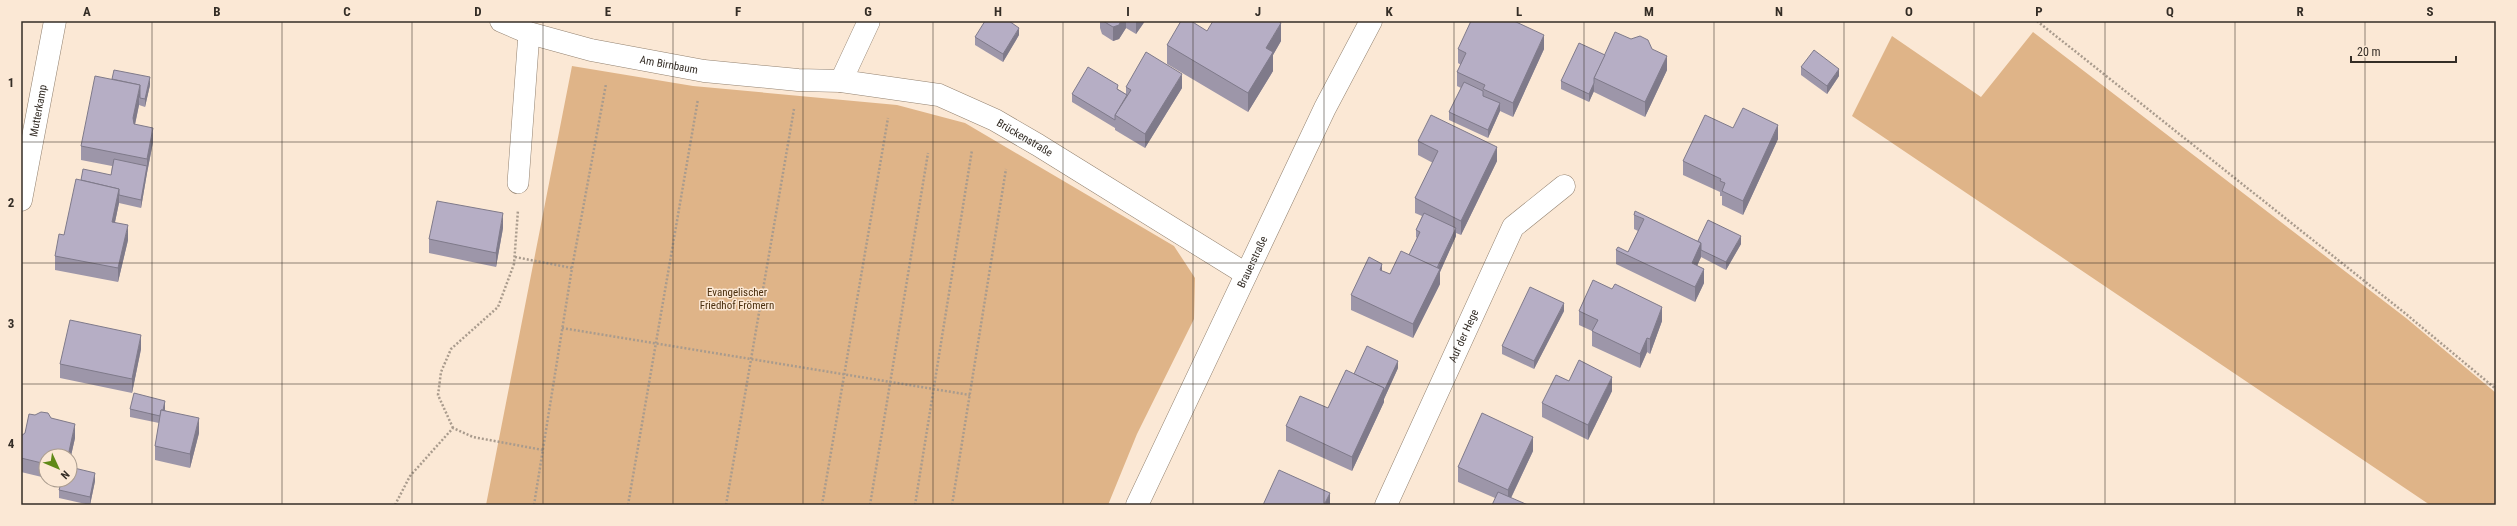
<svg xmlns="http://www.w3.org/2000/svg" width="2517" height="526" viewBox="0 0 2517 526" font-family="'Roboto Condensed',sans-serif">
<rect width="100%" height="100%" fill="#fbe8d5"/>
<g fill="#dfb488">
<path d="M2033,32L2406,318L2496,393V505H2430L1852,116L1892,36L1981,97Z"/>
<path d="M572,66L693,86L897,105L965,123L1174,246L1195,278L1194,319L1137,434L1108,505H486Z"/>
</g>
<g fill="none" stroke-linecap="round" stroke-linejoin="round">
<defs>
<path id="service" d="M518,183L529,33"/>
<g id="minor">
<path id="s1" d="M501,21L529,33L591,50L704,71L798,80L841,81L939,95L995,120L1038,145L1246,274"/>
<path d="M841,81L869,21"/>
<path id="s2" d="M21,200L55,21"/>
<path id="s3" d="M1386,505L1513,227L1564,186"/>
</g>
<g id="secondary">
<path id="s4" d="M1137,505L1325,108L1371,21"/>
</g>
</defs>
<use href="#service" stroke="#938270" stroke-width="22"/>
<use href="#minor" stroke="#938270" stroke-width="23"/>
<use href="#secondary" stroke="#938270" stroke-width="23"/>
<g stroke="#a99b8d" stroke-width="2.5" stroke-dasharray="2 2" stroke-linecap="butt">
<path d="M2037,21L2406,314L2496,389"/>
<path d="M515,257L572,268"/>
<path d="M562,328L970,395"/>
<path d="M453,428L438,395L441,372L451,349L498,307L514,264L518,210"/>
<path d="M395,505L410,476L453,428L473,437L543,450"/>
<path d="M534,505L572,268L606,84"/>
<path d="M628,505L698,99"/>
<path d="M726,505L794,109"/>
<path d="M822,505L888,118"/>
<path d="M870,505L928,153"/>
<path d="M915,505L972,150"/>
<path d="M952,505L1006,169"/>
</g>
<use href="#service" stroke="#fff" stroke-width="21"/>
<use href="#minor" stroke="#fff" stroke-width="22"/>
<use href="#secondary" stroke="#fff" stroke-width="22"/>
</g>
<g fill="#9d96a9">
<path d="M1100,21H1145L1136,34L1126,28L1119,39L1113,41L1102,34L1100,28Z"/>
<path d="M1207,31L1281,41L1273,55V71L1248,112L1167,64V45Z"/>
<path d="M1019,35L1003,62L975,45V37Z"/>
<path d="M1458,49H1544L1513,117L1500,111L1488,138L1449,120V112L1461,88L1457,86V72L1461,65L1458,63Z"/>
<path d="M1652,49L1667,70L1645,117L1594,92V91L1589,102L1561,89V81L1605,55Z"/>
<path d="M1801,67L1839,76L1827,94L1801,75Z"/>
<path d="M150,85L145,107L139,105L135,125L153,142L147,173L141,208L119,203L115,222L128,240L118,282L55,270V256L64,235L81,180L111,175L112,166L81,160V146Z"/>
<path d="M1126,87L1182,88L1145,148L1115,130V128L1072,102V94L1118,89L1126,94Z"/>
<path d="M1733,128L1778,139L1743,215L1722,205V196H1720V192L1683,175V161Z"/>
<path d="M1418,141L1497,161L1461,235L1456,233V236L1440,272V284L1413,338L1351,310V295L1382,271L1390,274L1409,255L1417,238L1416,237V230L1422,216L1415,213V198L1433,163L1418,155Z"/>
<path d="M1634,215L1698,241L1741,244L1726,270L1701,257L1697,266L1704,283L1695,302L1616,264V250L1628,252L1638,231L1634,229Z"/>
<path d="M503,228L496,267L429,253V239Z"/>
<path d="M1564,311L1534,369L1502,354V346Z"/>
<path d="M1579,311L1662,321L1650,354L1647,352L1640,368L1592,346V331L1579,325Z"/>
<path d="M141,349L132,393L60,378V364Z"/>
<path d="M1398,368L1384,399V402L1352,471L1286,441V426L1328,408Z"/>
<path d="M1569,381L1612,391L1588,440L1542,417V403Z"/>
<path d="M130,409H165V410L199,433L190,468L155,460V446L159,423L130,417Z"/>
<path d="M51,418L75,438L70,460V456H46V478L21,472V436Z"/>
<path d="M1533,451L1511,498H1495L1458,482V467Z"/>
<path d="M53,480L95,481L90,505L59,498V490L61,482Z"/>
</g>
<g fill="#7f7a8a">
<path d="M1121,21H1126V28L1119,39L1113,41V27Z"/>
<path d="M1136,21H1145L1136,34Z"/>
<path d="M1281,23V41L1273,55V71L1248,112V93L1266,48Z"/>
<path d="M1019,28V35L1003,62V54Z"/>
<path d="M1544,35V49L1513,117V103Z"/>
<path d="M1667,56V70L1645,117V102Z"/>
<path d="M1839,69V76L1827,94V86Z"/>
<path d="M1182,74V88L1145,148V134Z"/>
<path d="M150,77V85L145,107V99Z"/>
<path d="M1594,83V91L1589,102V94Z"/>
<path d="M140,85V98L139,97V105L133,133V118Z"/>
<path d="M1500,103V111L1488,138V130Z"/>
<path d="M1778,125V139L1743,215V201Z"/>
<path d="M153,128V142L147,173V159Z"/>
<path d="M1497,147V161L1461,235V221Z"/>
<path d="M147,166V173L141,208V200Z"/>
<path d="M119,189V203L112,236V222Z"/>
<path d="M503,213V228L496,267V253Z"/>
<path d="M128,225V240L118,282V268Z"/>
<path d="M1456,228V236L1440,272V284L1413,338V324L1435,274Z"/>
<path d="M1741,236V244L1726,270V262Z"/>
<path d="M1701,243V257L1692,277V263Z"/>
<path d="M1382,264V278L1380,270Z"/>
<path d="M1704,269V283L1695,302V287Z"/>
<path d="M1564,303V311L1534,369V361Z"/>
<path d="M1662,307V321L1650,354V339Z"/>
<path d="M141,335V349L132,393V379Z"/>
<path d="M1647,338V352L1640,368V354Z"/>
<path d="M1398,361V368L1384,399V402L1352,471V457L1384,388Z"/>
<path d="M1612,377V391L1588,440V425Z"/>
<path d="M165,401V409L161,424V416Z"/>
<path d="M199,418V433L190,468V454Z"/>
<path d="M75,424V438L70,460V456H68Z"/>
<path d="M1533,437V451L1508,504V490Z"/>
<path d="M95,473V481L90,505V497Z"/>
<path d="M1330,493V505H1324Z"/>
</g>
<g fill="#b6aec5" stroke="#7f7a8a">
<path d="M985,21H1009L1019,28L1003,54L975,37Z"/>
<path d="M1103,21H1121L1119,25L1113,27Z"/>
<path d="M1181,21H1191L1207,31L1213,21H1278L1281,23L1266,48L1273,52L1248,93L1167,45Z"/>
<path d="M1471,21H1514L1544,35L1513,103L1483,89L1485,85L1457,72L1466,53L1458,49Z"/>
<path d="M1615,32L1631,39L1640,36L1648,40L1652,49L1667,56L1645,102L1594,78Z"/>
<path d="M1579,43L1605,55L1594,78V83L1589,94L1561,81Z"/>
<path d="M1814,50L1839,69L1827,86L1801,67Z"/>
<path d="M1146,52L1182,74L1145,134L1115,115L1131,90L1126,87Z"/>
<path d="M1088,67L1118,85L1117,89L1127,95L1115,115V120L1072,94Z"/>
<path d="M114,70L150,77L145,99L140,98V85L112,79Z"/>
<path d="M95,76L140,85L133,118L134,124L153,128L147,159L81,146Z"/>
<path d="M1464,82L1483,91V96L1500,103L1488,130L1449,112Z"/>
<path d="M1743,108L1778,125L1743,201L1722,191L1725,183L1720,181L1721,179L1683,161L1705,115L1733,128Z"/>
<path d="M1431,115L1497,147L1461,221L1415,198L1438,151L1418,141Z"/>
<path d="M114,159L147,166L141,200L119,195V189L81,180L83,169L111,175Z"/>
<path d="M76,179L119,189L112,222L128,225L118,268L55,256L59,234L64,235Z"/>
<path d="M437,201L503,213L496,253L429,239Z"/>
<path d="M1635,211L1701,243L1692,263L1704,269L1695,287L1616,250L1618,247L1628,252L1644,219L1634,215Z"/>
<path d="M1424,213L1456,228L1437,268L1409,255L1420,232L1416,230Z"/>
<path d="M1708,220L1741,236L1726,262L1701,250V243L1698,241Z"/>
<path d="M1401,251L1440,269L1413,324L1351,295L1369,257L1382,264L1380,270L1390,274Z"/>
<path d="M1593,280L1612,289L1615,284L1662,307L1650,339L1647,338L1640,354L1592,331L1598,320L1579,311Z"/>
<path d="M1530,287L1564,303L1534,361L1502,346Z"/>
<path d="M70,320L141,335L132,379L60,364Z"/>
<path d="M1367,346L1398,361L1384,391V388L1354,374Z"/>
<path d="M1579,360L1612,377L1588,425L1542,403L1556,375L1569,381Z"/>
<path d="M1346,370L1384,388L1352,457L1286,426L1300,396L1328,408Z"/>
<path d="M134,393L165,401L163,410H161L160,416L130,409Z"/>
<path d="M161,410L199,418L190,454L155,446Z"/>
<path d="M41,412L48,413L51,418L75,424L68,456H46V464L21,458V436L25,433L29,414L35,415Z"/>
<path d="M1482,413L1533,437L1508,490L1458,467Z"/>
<path d="M70,467L95,473L90,497L59,490L62,480H70Z"/>
<path d="M1279,470L1330,493L1324,505H1263Z"/>
<path d="M1498,492L1528,505H1492Z"/>
</g>
<path fill="none" stroke="#342d26" stroke-width="1" stroke-opacity="0.55" d="M152,21V505M282,21V505M412,21V505M543,21V505M673,21V505M803,21V505M933,21V505M1063,21V505M1193,21V505M1324,21V505M1454,21V505M1584,21V505M1714,21V505M1844,21V505M1974,21V505M2105,21V505M2235,21V505M2365,21V505M21,142H2496M21,263H2496M21,384H2496"/>
<g text-anchor="middle" dominant-baseline="central" stroke-width="3" stroke-linejoin="round" paint-order="stroke">
<g font-size="11" fill="#342d26" stroke="#fbe8d5">
<text stroke="none"><textPath href="#s1" startOffset="174">Am Birnbaum</textPath></text>
<text stroke="none"><textPath href="#s2" startOffset="91">Mutterkamp</textPath></text>
<text stroke="none"><textPath href="#s1" startOffset="542">Brückenstraße</textPath></text>
<text stroke="none"><textPath href="#s4" startOffset="269">Brauerstraße</textPath></text>
<text stroke="none"><textPath href="#s3" startOffset="186">Auf der Hege</textPath></text>
</g>
<g font-size="11" fill="#4c300f" stroke="#fbe8d5">
<text x="737" y="292">Evangelischer<tspan x="737" dy="13">Friedhof Frömern</tspan></text>
</g>
</g>
<rect width="2517" height="526" fill="none" stroke="#fbe8d5" stroke-width="44"/>
<g transform="translate(58 468) rotate(134)"><circle r="19" fill="#fbe8d5" stroke="#ab9d8f"/>
<path d="M0-3L7 15L0 10L-7 15Z" fill="#5e8917"/>
<text y="-6" font-size="11" font-weight="bold" text-anchor="middle" fill="#342d26">N</text>
</g>
<path d="M2351 56v6h105v-6" fill="none" stroke="#342d26" stroke-width="2"/>
<text x="2357" y="56" font-size="12" fill="#342d26" stroke="#fbe8d5" stroke-width="3" paint-order="stroke">20 m</text>
<rect x="22" y="22" width="2473" height="482" fill="none" stroke="#342d26" stroke-width="1.5"/>
<g font-size="13" text-anchor="middle" font-weight="bold" fill="#342d26">
<text x="87" y="16">A</text>
<text x="217" y="16">B</text>
<text x="347" y="16">C</text>
<text x="478" y="16">D</text>
<text x="608" y="16">E</text>
<text x="738" y="16">F</text>
<text x="868" y="16">G</text>
<text x="998" y="16">H</text>
<text x="1128" y="16">I</text>
<text x="1258" y="16">J</text>
<text x="1389" y="16">K</text>
<text x="1519" y="16">L</text>
<text x="1649" y="16">M</text>
<text x="1779" y="16">N</text>
<text x="1909" y="16">O</text>
<text x="2039" y="16">P</text>
<text x="2170" y="16">Q</text>
<text x="2300" y="16">R</text>
<text x="2430" y="16">S</text>
<text x="11" y="87">1</text>
<text x="11" y="207">2</text>
<text x="11" y="328">3</text>
<text x="11" y="448">4</text>
</g>
</svg>
